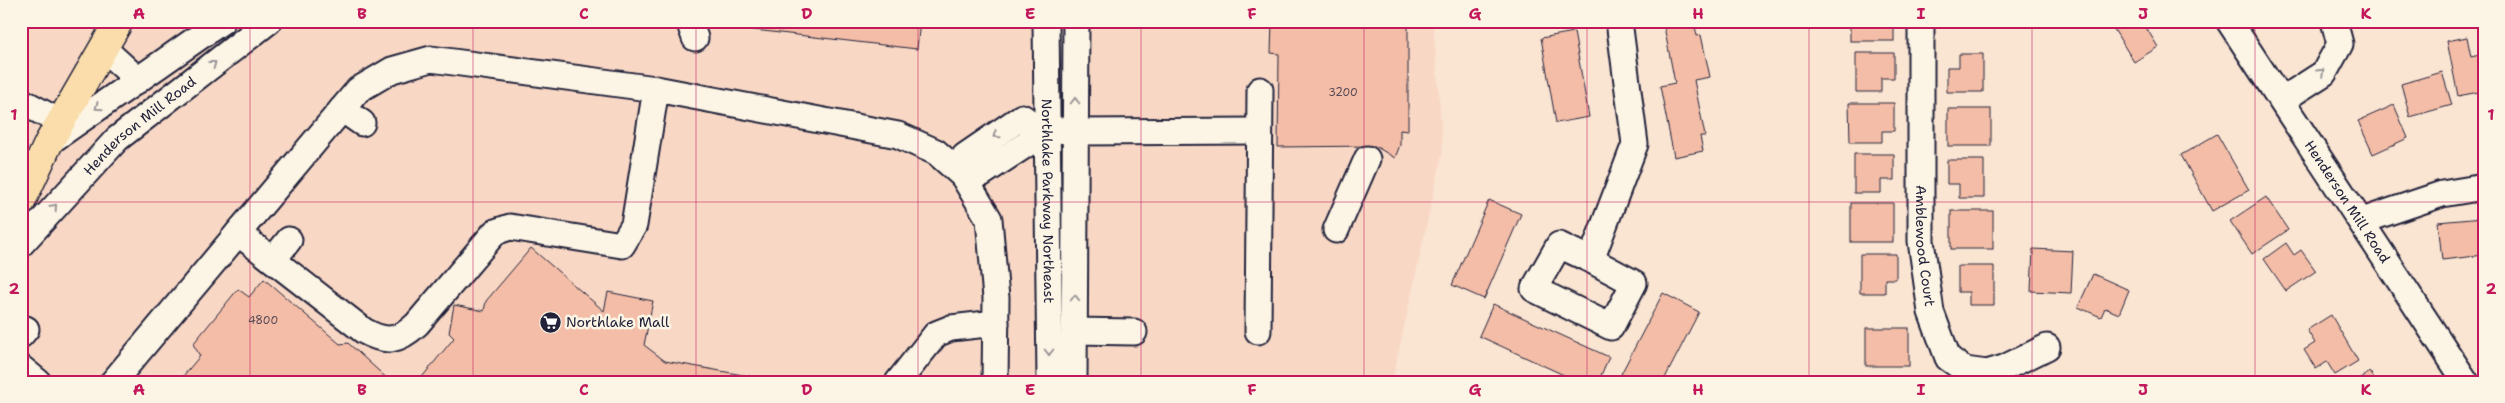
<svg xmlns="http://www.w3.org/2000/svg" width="2505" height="403" viewBox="0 0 2505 403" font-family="'Shantell Sans',sans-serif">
<rect width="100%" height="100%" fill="#fae4d2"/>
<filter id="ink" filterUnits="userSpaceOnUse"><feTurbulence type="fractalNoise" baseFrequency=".02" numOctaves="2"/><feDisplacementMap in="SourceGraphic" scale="10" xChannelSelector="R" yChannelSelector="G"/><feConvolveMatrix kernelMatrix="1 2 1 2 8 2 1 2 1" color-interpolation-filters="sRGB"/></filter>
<g filter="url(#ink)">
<path fill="#f8d8c5" d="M21,21H1433L1443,150L1392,382H21Z"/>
<g fill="#f4bda7" stroke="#22223b">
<path d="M721,21H920L917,49L720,26Z"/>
<path d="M1272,21H1408V131L1400,130V145L1395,158L1375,146L1278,147L1279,54L1271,53Z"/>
<path d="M1663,21H1694L1697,36L1701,35L1710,77L1694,80L1705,136H1700L1703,151L1674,157L1660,86L1675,83Z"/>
<rect x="1850" y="21" width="44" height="20"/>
<path d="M2109,21H2142L2158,47L2134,62Z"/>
<path d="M1574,32L1589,117L1556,123L1541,38Z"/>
<path d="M2467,37L2471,57L2484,54V91L2458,96L2447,41Z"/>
<path d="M1856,53H1894V78H1881V92H1856Z"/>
<path d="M1959,54H1983V92H1947V67H1959Z"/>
<path d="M2442,72L2452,105L2410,117L2401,84Z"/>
<path d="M1849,103H1894V131H1882V142H1850Z"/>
<path d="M2394,105L2408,138L2373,154L2358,121Z"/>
<rect x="1948" y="109" width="43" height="37"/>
<path d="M2217,134L2249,190L2212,211L2181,155Z"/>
<path d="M1854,154H1894V180H1881V193H1854Z"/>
<path d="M1947,160H1984V198H1959V184H1947Z"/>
<path d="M2266,197L2288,230L2252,254L2230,221Z"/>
<path d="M1489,200L1521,214L1484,299L1452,285Z"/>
<rect x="1851" y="203" width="42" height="39"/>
<rect x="1951" y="211" width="42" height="38"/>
<path d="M2482,218L2484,255L2442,260L2438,222Z"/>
<path d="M2286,243L2294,255L2301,250L2316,271L2286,291L2264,259Z"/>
<path d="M531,248L604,311L608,292L653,301L644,345L665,361L782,382H418L454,338L449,333L454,305L484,311L486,301Z"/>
<path d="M2033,249L2073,251L2071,293L2031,291Z"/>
<path d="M1860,254H1896V279H1885V293H1860Z"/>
<path d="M1958,266H1994V305H1969V292H1958Z"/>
<path d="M2093,274L2129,290L2119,314L2105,308L2101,317L2078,307Z"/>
<path d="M264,279L340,344L348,343L391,382H178L200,356L193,344L238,289L249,297Z"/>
<path d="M1663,293L1699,312L1663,382H1637L1621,374Z"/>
<path d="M1493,304L1609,357L1598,382H1579L1479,336Z"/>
<path d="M2331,315L2358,361L2335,375L2327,362L2316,369L2304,350L2315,343L2307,330Z"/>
<rect x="1866" y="328" width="43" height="38"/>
<path d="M2370,372L2377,382H2355Z"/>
</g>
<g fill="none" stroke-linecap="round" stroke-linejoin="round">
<defs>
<g id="minor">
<path d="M689,21L695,38"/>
<path id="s1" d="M1046,21L1050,382"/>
<path id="s2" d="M1921,21V241L1931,312L1948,358L1965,370L1987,373L2004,368L2047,347"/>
<path id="s3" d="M2229,21L2466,382"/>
<path d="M103,48L138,80"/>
<path d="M2282,100L2324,73L2340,44L2334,21"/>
<path d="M21,101L60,122"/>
<path d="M342,109L362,123"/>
<path d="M49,142L222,21"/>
<path d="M968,172L965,156L1022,117L1036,127L1075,132L1259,131"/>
<path d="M963,176L968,172L981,174L1030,142L1036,127"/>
<path d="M2362,221L2442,194L2484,187"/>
<path d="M1336,230L1367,159"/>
<path d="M238,233L364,331C386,343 398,342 417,324L495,232L510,227L622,245L634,225L656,89"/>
<path id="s4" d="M21,244L117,139L269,21"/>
<path d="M273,260L289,240"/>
<path d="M1591,260L1559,245L1534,289L1611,327L1634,283L1591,260L1635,144L1619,21"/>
<path d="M1075,331L1134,332"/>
<path d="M1258,331L1260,90"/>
<path d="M21,335L26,329"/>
<path d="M21,368L38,382"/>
<path d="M113,382L358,90L392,70L431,59L656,89L898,135L936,152L963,176L989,219L996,298L995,382"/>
<path d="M898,382L936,334L951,328L996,323"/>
<path d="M1074,382L1076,21"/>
</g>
<path id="major" d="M21,202L49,142L119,21"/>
</defs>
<use href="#minor" stroke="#22223b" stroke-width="29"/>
<use href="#major" stroke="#22223b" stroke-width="31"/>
<use href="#minor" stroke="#fcf5e5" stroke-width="25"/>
<use href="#major" stroke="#faddab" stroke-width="28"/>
</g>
<defs><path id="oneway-chevron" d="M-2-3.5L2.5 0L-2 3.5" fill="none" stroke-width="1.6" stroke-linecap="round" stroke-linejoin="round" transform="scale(1.25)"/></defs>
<g stroke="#9a9698">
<use href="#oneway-chevron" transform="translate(213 64) rotate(-37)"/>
<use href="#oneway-chevron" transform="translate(2321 72) rotate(-44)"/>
<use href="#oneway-chevron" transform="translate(1075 101) rotate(-90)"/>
<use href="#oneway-chevron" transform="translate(98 107) rotate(145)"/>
<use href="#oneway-chevron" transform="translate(996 135) rotate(146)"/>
<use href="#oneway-chevron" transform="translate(54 207) rotate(-48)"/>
<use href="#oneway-chevron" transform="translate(1075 298) rotate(-90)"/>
<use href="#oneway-chevron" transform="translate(1049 352) rotate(90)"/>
</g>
</g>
<path fill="none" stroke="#c2185b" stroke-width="1" stroke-opacity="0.55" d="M250,21V382M473,21V382M696,21V382M918,21V382M1141,21V382M1364,21V382M1587,21V382M1809,21V382M2032,21V382M2255,21V382M21,202H2484"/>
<defs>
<symbol id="supermarket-disc" viewBox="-11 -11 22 22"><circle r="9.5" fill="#22223b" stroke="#fcf5e5"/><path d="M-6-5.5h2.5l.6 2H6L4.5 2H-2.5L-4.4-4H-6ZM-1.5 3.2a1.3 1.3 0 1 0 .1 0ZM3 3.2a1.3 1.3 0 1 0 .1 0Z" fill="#fff"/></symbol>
</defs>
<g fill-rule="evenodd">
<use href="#supermarket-disc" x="538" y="310" width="25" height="25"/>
</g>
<g text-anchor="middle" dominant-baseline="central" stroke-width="5" stroke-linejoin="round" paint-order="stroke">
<g font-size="11" fill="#564956">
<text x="1343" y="92">3200</text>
<text x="263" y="320">4800</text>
</g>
<g font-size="14" fill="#22223b" stroke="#fcf5e5">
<text stroke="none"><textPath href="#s4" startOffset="168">Henderson Mill Road</textPath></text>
<text stroke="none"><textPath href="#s1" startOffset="180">Northlake Parkway Northeast</textPath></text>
<text stroke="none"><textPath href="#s3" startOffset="216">Henderson Mill Road</textPath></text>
<text stroke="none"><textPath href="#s2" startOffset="225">Amblewood Court</textPath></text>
</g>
<g font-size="14" fill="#22223b" stroke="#fcf5e5" text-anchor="start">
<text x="566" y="322">Northlake Mall</text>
</g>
</g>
<rect width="2505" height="403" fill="none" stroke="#fcf5e5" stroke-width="55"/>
<rect x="28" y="28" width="2450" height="348" fill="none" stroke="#c2185b" stroke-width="2"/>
<g font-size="16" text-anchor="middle" font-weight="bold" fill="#c2185b">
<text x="139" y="19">A</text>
<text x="362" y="19">B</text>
<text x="584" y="19">C</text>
<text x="807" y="19">D</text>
<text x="1030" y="19">E</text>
<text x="1252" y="19">F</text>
<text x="1475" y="19">G</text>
<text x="1698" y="19">H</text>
<text x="1921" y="19">I</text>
<text x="2143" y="19">J</text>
<text x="2366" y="19">K</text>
<text x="14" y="120">1</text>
<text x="2491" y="120">1</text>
<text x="14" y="294">2</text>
<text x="2491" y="294">2</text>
<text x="139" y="395">A</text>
<text x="362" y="395">B</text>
<text x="584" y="395">C</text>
<text x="807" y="395">D</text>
<text x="1030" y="395">E</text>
<text x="1252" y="395">F</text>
<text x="1475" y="395">G</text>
<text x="1698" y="395">H</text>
<text x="1921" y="395">I</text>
<text x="2143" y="395">J</text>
<text x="2366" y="395">K</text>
</g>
</svg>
